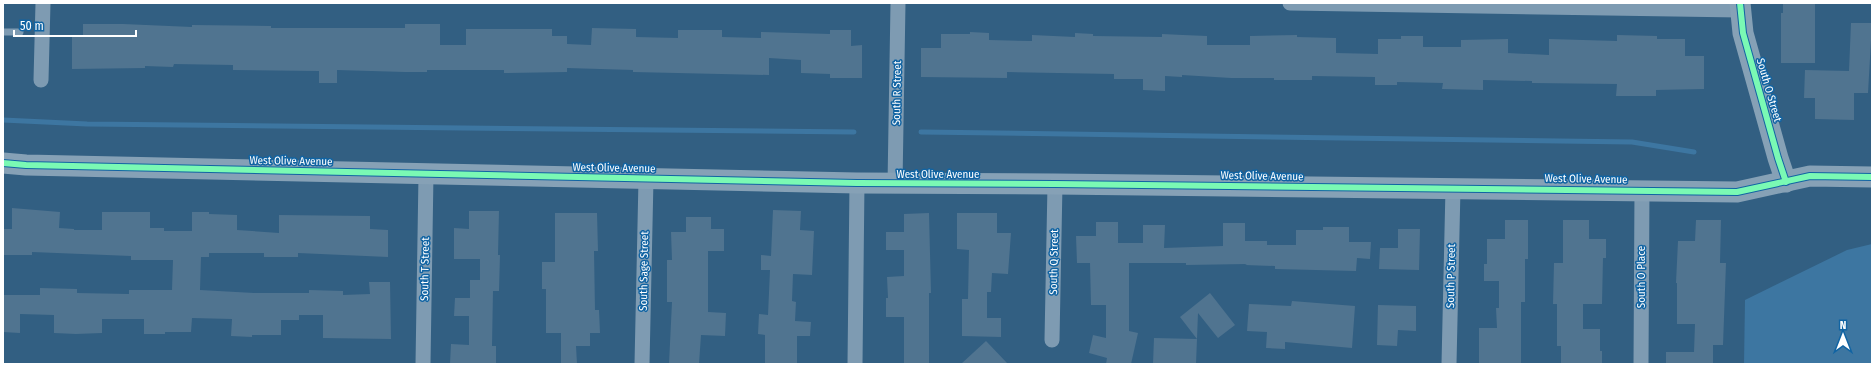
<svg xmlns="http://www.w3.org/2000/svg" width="1875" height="367" viewBox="0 0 1875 367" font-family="'Fira Sans Condensed',sans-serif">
<rect width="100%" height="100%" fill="#325f82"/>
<path fill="#3d76a1" d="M1872,244V364H1744L1745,300L1847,250Z"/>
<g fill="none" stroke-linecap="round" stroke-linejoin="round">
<g stroke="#3d76a1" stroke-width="5">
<path d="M3,120L87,124L854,132"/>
<path d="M921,132L1632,142L1694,152"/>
</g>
</g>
<g fill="#507490">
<path d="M1783,3H1815V63H1781V13H1783Z"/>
<path d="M1851,23H1872L1868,93H1854V120L1815,119V98H1804L1805,70L1849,71Z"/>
<path d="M83,24H123L192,27V25L271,26V28H405V24H440V45H466V29H552V36H567V44L591,45L592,28L636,29V37L678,38V30H722V37L761,38V32L830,34V30H851V46L862,45V78H830V74L801,73V60L769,58V75L633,72V70L567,68V72L504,73V70H427V72H405L337,70V83H319V71L233,70V65L174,64L173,67L145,66V68L72,69V35H83Z"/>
<path d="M970,32L989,33V40L1032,41V35L1075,37V33L1093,34V36L1162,37V34L1183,35L1207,36V45H1250V36L1297,35V37L1336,38V53L1378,54V39H1401V36H1423V47H1461V40L1508,39V53L1549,55V39L1617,41V35L1657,36V39H1685V56H1704V89L1656,90V96H1616L1617,84L1532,83V81L1483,80V90L1442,89L1443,83L1397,82V85H1375V77L1312,76V80H1274V78H1231L1182,75V77L1165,76V91L1143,90V79H1114V74L1007,72V78L921,77V48H941V34H970Z"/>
<path d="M12,208L60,212L59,228L74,229V230H102V212H150V228H164V231H192V212H209V214L237,215V230L279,233V215L370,216V229L388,230V257L298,253V257H264V253H209V257H201L200,290L254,293H309V290L343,291V295L370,294L369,282H390L391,339L323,338V315H299V320H281V335H252V337L231,336L232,319L192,318L191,332H165V334H144V319H102V333L76,334L54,333V315L20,314V333L3,332V295H40V288L77,289V293L129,294V290H172L173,260H131V256L32,252V255H3V229H12Z"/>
<path d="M773,210L801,211L800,230L814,231L812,275L793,274L792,301L796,302L795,321L811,322L810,336H797V364H765V335L758,334L759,314L768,315L770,270H761V255L771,256Z"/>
<path d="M469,211H499L498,255H500L499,291H493L492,346H496V364H450L451,344L469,345V316H454L455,298H470V280H480V259H454V228L469,229Z"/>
<path d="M555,213H597L598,251H594L595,310H599L600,333H590V346H576L577,364H561V333H546V289H542V262H555Z"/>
<path d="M929,213L931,293H929V364H904V317H886V298H888L887,277L904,276V250H886V232H904V214Z"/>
<path d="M957,213H997V233H1011L1008,274L992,273L991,292H987V318H1001V337L962,336V299H968L969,250L957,249Z"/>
<path d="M686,217H711V229H724V251H708V312L726,313L725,336L701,335L699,364H669L672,302H667V260H672L671,232H686Z"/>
<path d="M1505,220H1528V259H1525V302H1521V364H1479V328H1497L1496,308H1499V281H1484V264H1487V239H1505Z"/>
<path d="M1563,220H1589V239H1606V258H1603L1602,304H1583V329H1600V351H1602V364H1561V346H1557V304H1553L1554,263H1563Z"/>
<path d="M1696,220H1721L1720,263H1726L1723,345H1713V364H1666V352H1694L1695,324H1677V283H1676L1678,241H1695Z"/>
<path d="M1096,222H1118V243H1143V225H1165L1164,248L1223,246V223H1245V241H1267V245H1296V230H1323V227H1349V242H1371L1370,259L1357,258L1356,271L1275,269V266L1245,265L1247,264L1186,265V263H1129V331L1138,333L1131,364H1106L1107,358L1089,353L1093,335L1106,338V305H1091L1090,263H1077L1076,236H1096Z"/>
<path d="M1398,229H1420L1419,270L1379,269L1380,248H1398Z"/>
<path d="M1210,293L1235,325L1218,338L1198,313L1197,339L1180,317Z"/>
<path d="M1292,301L1355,306L1352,348L1285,342V349L1266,348L1267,332L1247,331L1249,304L1291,306Z"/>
<path d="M1378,305L1416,306V331L1398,330L1397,346L1377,345Z"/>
<path d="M1154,338L1197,339L1196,364H1153Z"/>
<path d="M986,341L1008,364H961Z"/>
</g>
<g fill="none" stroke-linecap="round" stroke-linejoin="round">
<path stroke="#7e9bb2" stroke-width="7" d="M3,32H20"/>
<g stroke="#7e9bb2" stroke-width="15">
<path d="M1290,3L1740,10"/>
<path d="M41,80L43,3"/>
<path d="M895,184L898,3"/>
<path d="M1052,340L1055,184"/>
<path d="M423,364L426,174"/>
<path d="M642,364L646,179"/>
<path d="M855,364L857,183"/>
<path d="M1449,364L1453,188"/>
<path d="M1641,364L1642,189"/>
</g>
<g stroke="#86a1b6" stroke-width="21">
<path d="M1740,3L1743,33L1778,158L1786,182"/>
<path d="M3,163L26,165L857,183L1055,184L1737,192L1810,176L1872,177"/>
</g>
<defs>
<g id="cycleway">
<path d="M1740,3L1743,33L1778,158L1786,182"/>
<path d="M3,163L26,165L857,183L1055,184L1737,192L1810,176L1872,177"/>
</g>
</defs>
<use href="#cycleway" stroke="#1164a3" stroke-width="8"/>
<use href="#cycleway" stroke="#7af9b4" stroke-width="6"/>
</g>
<g text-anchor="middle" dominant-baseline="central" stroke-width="3" stroke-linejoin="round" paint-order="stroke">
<g font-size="11" fill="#fff" stroke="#1164a3">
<text transform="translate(1769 90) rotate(74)">South O Street</text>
<text transform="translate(897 93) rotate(-89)">South R Street</text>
<text transform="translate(291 161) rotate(1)">West Olive Avenue</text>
<text transform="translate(614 168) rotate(1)">West Olive Avenue</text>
<text x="938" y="174">West Olive Avenue</text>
<text transform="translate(1262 176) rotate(1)">West Olive Avenue</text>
<text transform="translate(1586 179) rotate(1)">West Olive Avenue</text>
<text transform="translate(1054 262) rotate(-89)">South Q Street</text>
<text transform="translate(425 269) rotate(-89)">South T Street</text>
<text transform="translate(644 271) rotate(-89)">South Sage Street</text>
<text transform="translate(1451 276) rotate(-89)">South P Street</text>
<text transform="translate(1641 277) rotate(-90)">South O Place</text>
</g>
</g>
<rect width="1875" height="367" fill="none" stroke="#ffffff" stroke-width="8"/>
<g transform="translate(1843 335)" stroke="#1164a3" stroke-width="3" paint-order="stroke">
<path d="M0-3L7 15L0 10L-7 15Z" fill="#ffffff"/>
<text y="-6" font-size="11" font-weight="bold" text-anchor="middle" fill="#ffffff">N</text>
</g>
<path d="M14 30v6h122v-6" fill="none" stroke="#ffffff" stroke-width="2"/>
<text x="20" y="30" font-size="12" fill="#ffffff" stroke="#1164a3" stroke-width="3" paint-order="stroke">50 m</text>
</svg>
